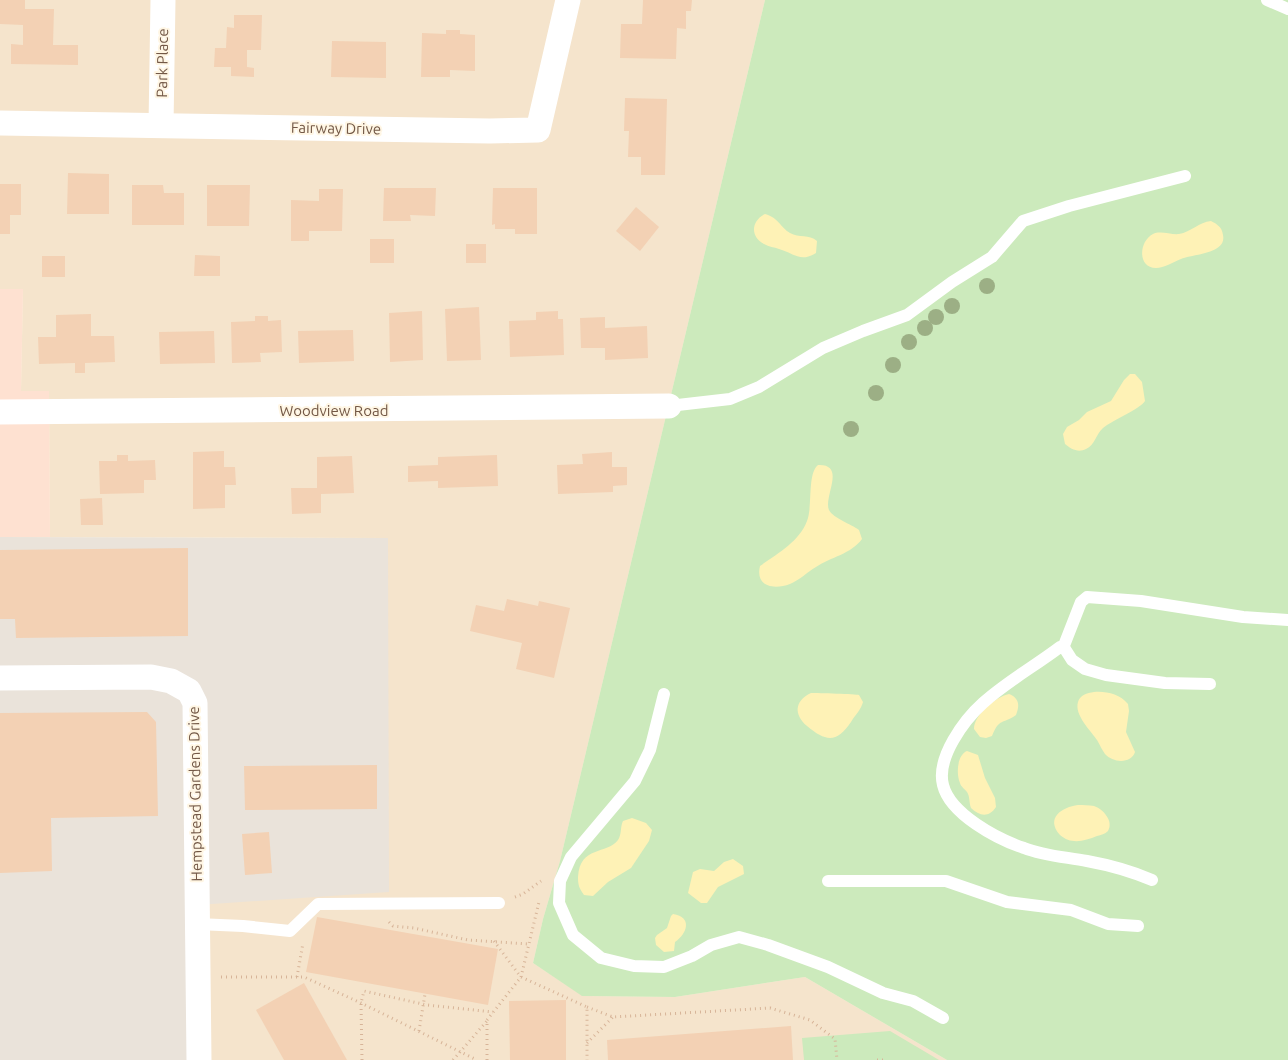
<svg xmlns="http://www.w3.org/2000/svg" width="1288" height="1060" viewBox="0 0 1288 1060" font-family="Ubuntu,sans-serif">
<rect width="100%" height="100%" fill="#fdf2de"/>
<path fill="#f5e4cc" d="M0,0H765L560,861L543,919L533,963L583,996L675,997L805,977L947,1060H199L197,905L388,538L50,537L49,391H21L23,289H0Z"/>
<path fill="#fee1d1" d="M0,289H23L21,391H49L50,537H0Z"/>
<path fill="#eae3da" d="M0,537L388,538L389,892L197,905L199,1060H0Z"/>
<g fill="#cceabc">
<path d="M765,0H1288V1060H947L805,977L675,997L582,996L533,963L543,919L560,861Z"/>
<path d="M890,1031L939,1060H804L802,1038Z"/>
</g>
<g fill="#fef2b6">
<path d="M765,214C779,218 780,227 790,233C799,238 809,234 817,241L816,253C800,263 794,253 779,249C774,247 769,247 764,244C750,237 751,221 765,214Z"/>
<path d="M1211,221C1217,224 1222,227 1223,235C1227,254 1192,254 1181,259C1173,262 1164,268 1156,268C1137,268 1139,241 1153,234C1160,230 1171,235 1179,234C1191,232 1199,222 1211,221Z"/>
<path d="M1130,374H1135L1142,382L1145,401C1140,409 1113,420 1103,428C1096,434 1095,445 1086,449C1078,453 1071,449 1065,444L1063,434L1067,427L1079,420L1087,412L1111,401L1124,380Z"/>
<path d="M818,465C847,464 823,497 829,510C833,518 851,524 859,530L862,539C851,554 831,557 816,567C807,572 800,580 790,584C774,590 755,587 760,566C778,553 799,542 807,521C813,506 807,474 818,465Z"/>
<path d="M1094,692C1106,691 1120,694 1128,704L1129,711L1126,732L1135,752C1131,764 1113,763 1105,754C1102,750 1100,745 1097,740C1091,731 1074,715 1078,702C1080,695 1087,693 1094,692Z"/>
<path d="M811,693C818,693 856,694 859,695L863,702C861,710 855,715 851,722C837,743 826,742 807,726C794,715 794,701 811,693Z"/>
<path d="M1009,694C1019,698 1020,705 1016,715C1002,725 1000,717 992,736L986,738L980,737L974,729C974,715 995,697 1009,694Z"/>
<path d="M967,751L978,755L985,778L995,798L996,807C989,818 979,816 971,808C969,803 970,796 967,792C965,789 961,787 960,783C956,774 957,755 967,751Z"/>
<path d="M1078,805C1083,805 1089,805 1094,806C1103,809 1114,821 1108,831C1105,834 1101,835 1097,836C1085,841 1071,845 1060,835C1045,818 1062,807 1078,805Z"/>
<path d="M632,818L646,823L652,830L649,841L631,868L608,882L593,896L584,895C579,888 578,885 578,877C580,845 607,855 618,840C622,834 620,827 623,821Z"/>
<path d="M733,859L743,866L744,874L718,887L707,903H701L688,893L693,872L700,869L714,871L724,862Z"/>
<path d="M673,914C693,917 687,934 675,942L674,951L664,952L656,945L655,938L657,935L667,928L671,916Z"/>
</g>
<g fill="#f3d1b4">
<path d="M0,0H25V9H54L53,45H78V65L11,64V44L23,45V25L0,24Z"/>
<path d="M643,0H692L691,11H686V29L677,28L676,59L620,58L621,24H642Z"/>
<path d="M234,15H262L261,50H247V67L254,68V77L231,76V67H214L215,48H226L227,27L234,28Z"/>
<path d="M446,30H460V34L475,35V71L450,70V77H421L422,33L446,34Z"/>
<path d="M332,41L386,42V78L331,77Z"/>
<path d="M625,98L667,99L665,175H641V157H628L629,131H624Z"/>
<path d="M68,173L109,174V214H67Z"/>
<path d="M0,184H21V215H10V234H0Z"/>
<path d="M132,185H163L164,193H184V225H132Z"/>
<path d="M207,185H250L249,226H207Z"/>
<path d="M384,188H436L435,216L410,215L411,221H383Z"/>
<path d="M493,188H537V234H515V229H495V224L492,225Z"/>
<path d="M319,189H343L342,231H309V241H291V200L319,201Z"/>
<path d="M636,207L659,227L640,251L616,231Z"/>
<rect x="370" y="239" width="24" height="24"/>
<rect x="466" y="244" width="20" height="19"/>
<path d="M195,255L220,256V276H194Z"/>
<rect x="42" y="256" width="23" height="21"/>
<path d="M479,307L481,360L447,361L445,309Z"/>
<path d="M422,311L423,360L390,362L389,313Z"/>
<path d="M558,311V319H563L564,355L510,357L509,321L536,320V312Z"/>
<path d="M91,314V336H114L115,362L85,363V373H75V363L39,364L38,337H56V315Z"/>
<path d="M255,316H268V321L281,320L282,352L260,353L261,362L232,363L231,322L255,321Z"/>
<path d="M605,317V328L647,326L648,358L605,360V348H581L580,318Z"/>
<path d="M353,330L354,361L299,363L298,331Z"/>
<path d="M214,331L215,363L160,364L159,332Z"/>
<path d="M224,451V467H235L236,485H225V508L193,509V452Z"/>
<path d="M612,452V467H627V485L613,486V492L558,494L557,465L583,464L582,454Z"/>
<path d="M117,455H128V461L155,460L156,480H144V493L100,494L99,461H117Z"/>
<path d="M497,455L498,486L438,488V481L408,482V466L438,465V457Z"/>
<path d="M352,456L354,493L321,494V513L292,514L291,488H317V457Z"/>
<path d="M102,498L103,525H81L80,499Z"/>
<path d="M188,548V636L16,638L15,619H0V550Z"/>
<path d="M507,599L538,606L539,601L570,608L554,678L516,669L522,643L470,631L476,605L504,611Z"/>
<path d="M147,712L156,722L158,816L51,818L52,871L0,873V713Z"/>
<path d="M377,765V809L245,810L244,766Z"/>
<path d="M269,832L272,873L245,875L242,834Z"/>
<path d="M317,917L498,949L488,1005L306,972Z"/>
<path d="M304,983L347,1060H284L256,1010Z"/>
<path d="M566,1000V1060H510L509,1001Z"/>
<path d="M791,1026L793,1060H608L607,1040Z"/>
</g>
<g fill="none" stroke-linecap="round" stroke-linejoin="round">
<g stroke="#d7b498" stroke-width="3" stroke-dasharray="1 4" stroke-linecap="butt">
<path d="M515,897L523,894L541,881"/>
<path d="M389,922L393,926L414,928L468,940L528,944"/>
<path d="M494,941L520,976"/>
<path d="M221,977H304L361,1003L477,1060"/>
<path d="M297,977L303,943"/>
<path d="M521,977L539,902"/>
<path d="M587,1007L613,1017L770,1008L810,1020L835,1039L837,1060"/>
<path d="M419,1031L425,994"/>
<path d="M587,1043L613,1017"/>
<path d="M362,1060L361,1003L364,991L427,1005L493,1012"/>
<path d="M453,1060L487,1021"/>
<path d="M487,1060V1020L521,977L587,1007V1060"/>
<path d="M877,1060H884"/>
</g>
<g stroke="#fff" stroke-width="12">
<path d="M1267,0L1288,9"/>
<path d="M669,406L730,399L759,387L823,348L863,331L907,315L952,282L992,257L1023,221L1069,206L1185,176"/>
<path d="M1063,648L1081,602L1087,597L1141,601L1243,617L1288,620"/>
<path d="M664,694L650,750L635,781L571,857L560,881L559,903L573,935L601,958L634,966L664,967L692,956L711,945L739,937L768,945L828,967L883,993L913,1001L943,1018"/>
<path d="M1152,880C1131,871 1109,865 1087,861C1066,857 1044,856 1024,848C997,839 950,814 943,785C936,758 964,720 983,703C1006,682 1035,666 1060,647L1065,649L1072,660L1085,669L1106,675L1165,683L1210,684"/>
<path d="M828,881H946L1007,902L1071,910L1108,924L1138,926"/>
<path d="M197,924L243,926L290,931L318,904L499,903"/>
</g>
<g stroke="#fff" stroke-width="25">
<path d="M0,123L490,131L538,130L568,0"/>
<path d="M161,125L163,0"/>
<path d="M0,412L669,406"/>
<path d="M0,678L151,677L171,681L189,691L195,703L199,1060"/>
</g>
</g>
<g fill="#9caf85">
<circle cx="987" cy="286" r="8"/>
<circle cx="952" cy="306" r="8"/>
<circle cx="936" cy="317" r="8"/>
<circle cx="925" cy="328" r="8"/>
<circle cx="909" cy="342" r="8"/>
<circle cx="893" cy="365" r="8"/>
<circle cx="876" cy="393" r="8"/>
<circle cx="851" cy="429" r="8"/>
</g>
<g text-anchor="middle" dominant-baseline="central" stroke-width="4" stroke-linejoin="round" paint-order="stroke">
<g font-size="15" fill="#735846" stroke="#fff6e4">
<text transform="translate(162 63) rotate(-89)">Park Place</text>
<text transform="translate(336 128) rotate(1)">Fairway Drive</text>
<text x="334" y="410">Woodview Road</text>
<text transform="translate(195 794) rotate(-91)">Hempstead Gardens Drive</text>
</g>
</g>
</svg>
